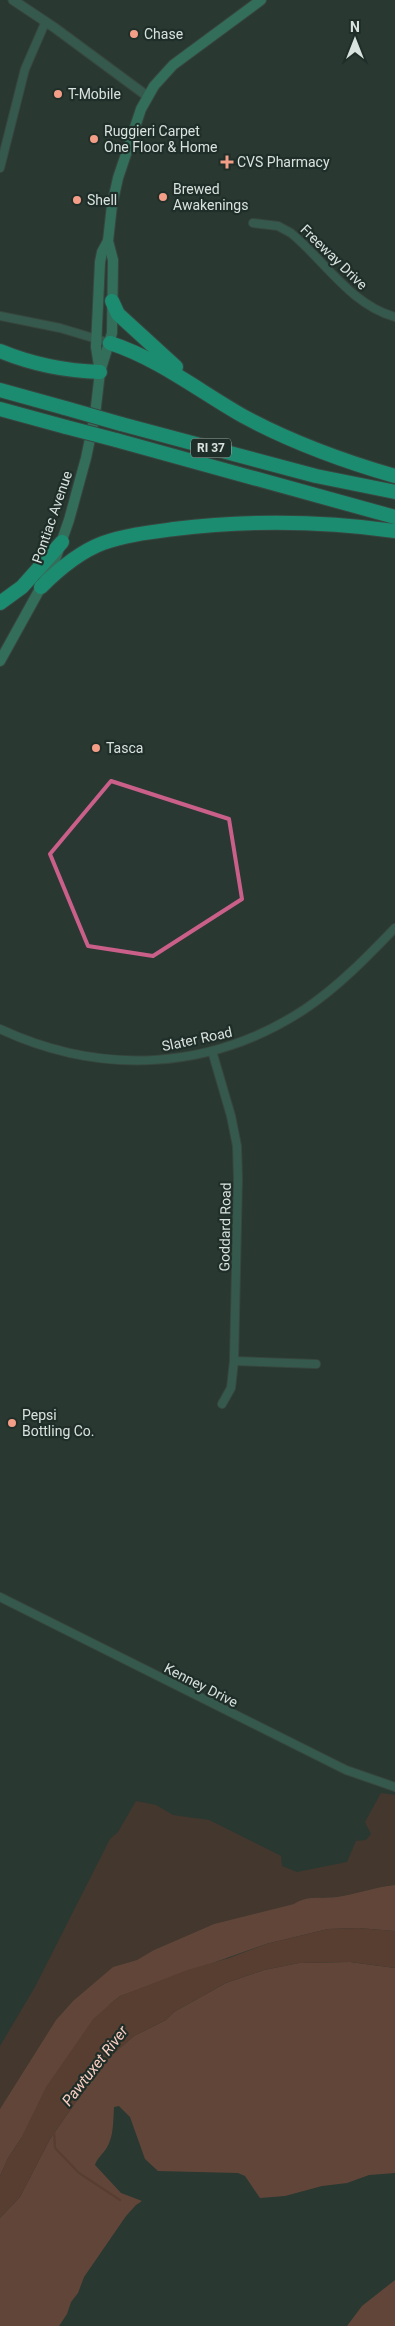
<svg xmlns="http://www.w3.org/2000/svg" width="395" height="2326" viewBox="0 0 395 2326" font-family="Roboto,sans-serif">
<rect width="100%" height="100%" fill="#293832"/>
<path fill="#653529" d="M381,1793L395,1795V1885C375,1887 356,1894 337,1897C321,1899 308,1895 295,1904L214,1924L154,1950L137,1960L113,1967L73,2001L56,2020L0,2109V2046L35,1987L110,1839L118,1832L136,1801L156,1805L173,1815L209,1820L281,1856L282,1866L297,1872L347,1862L356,1841L366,1840L371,1834L365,1822Z"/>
<g fill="#a55643">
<path d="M395,1885V1931L358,1928L328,1929L266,1944L120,1996L110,2004L8,2158L0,2176V2109L56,2020L73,2001L113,1967L137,1960L154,1950L214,1924L294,1904C307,1895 321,1899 337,1897C356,1894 375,1887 395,1885Z"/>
<path d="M350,1962L395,1968V2173L369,2175L347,2183L322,2186L285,2196L260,2198L245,2176L238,2173L158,2171L145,2159L130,2117L119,2106L114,2107C113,2121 114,2137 106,2149C102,2155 97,2158 95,2165L121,2193L142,2201L136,2205L126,2216L84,2277L78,2293L71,2302L67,2314L59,2326H0V2218L20,2197L50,2139L104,2062L134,2036L166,2020L174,2012L226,1983L264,1970L299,1963Z"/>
<path d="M395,2280V2326H347L362,2306Z"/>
</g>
<path fill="#904432" d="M358,1928L395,1931V1968L350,1962L299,1963L264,1970L226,1983L174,2012L166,2020L134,2036L104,2062L50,2139L20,2197L0,2218V2176L8,2158L20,2140L46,2087L93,2019L110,2004L120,1996L187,1970L229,1958L266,1944L328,1929Z"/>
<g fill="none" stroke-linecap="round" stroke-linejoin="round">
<path stroke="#904432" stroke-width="2.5" d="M54,2131L55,2148L79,2173L120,2200"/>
<defs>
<g id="minor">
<path d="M0,168L25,69L45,23"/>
<path d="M253,223L278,226L291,233C325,261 350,304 395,317"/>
<path d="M0,316L60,328L110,343"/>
<path d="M0,1029C101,1076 211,1071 305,1009C339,986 367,957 395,928"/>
<path d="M212,1051L231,1116L237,1146L238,1179L234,1361L231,1388L222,1404"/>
<path d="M234,1361L316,1364"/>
<path d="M0,1597L346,1770L395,1787"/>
</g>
<path id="tertiary" d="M13,0L55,28L147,96"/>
<g id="secondary">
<path d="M100,372L96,347L100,262L102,252L108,241"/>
<path d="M0,661L41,587L56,557L69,520L86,458L95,415L100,372L112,333L113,260L108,241L112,205L118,178L141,109L154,86L173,65L261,0"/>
</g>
<g id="motorway">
<path d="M112,301L118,314L176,367"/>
<path d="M110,343C159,359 199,391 243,416C291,442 343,461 395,476"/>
<path d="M0,351C34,365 64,371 100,372"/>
<path d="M0,390L65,408"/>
<path d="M0,409L66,427"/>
<path d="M121,424L316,476L395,492"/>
<path d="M116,440L395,517"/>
<path d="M41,587C59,569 79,552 103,543C125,535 151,532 174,529C248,520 322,521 395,531"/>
<path d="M0,603L22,587L62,542"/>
</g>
</defs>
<use href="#minor" stroke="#485751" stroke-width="10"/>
<use href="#tertiary" stroke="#485751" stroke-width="11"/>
<use href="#secondary" stroke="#485751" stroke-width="12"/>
<use href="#motorway" stroke="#485751" stroke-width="16"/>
<use href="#minor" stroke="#43846f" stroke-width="8"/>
<use href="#tertiary" stroke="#43846f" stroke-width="9"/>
<use href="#secondary" stroke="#3eb08f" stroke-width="10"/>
<use href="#motorway" stroke="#0df2be" stroke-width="14"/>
<defs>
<g id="motorway-bridge">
<path d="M65,408L121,424"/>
<path d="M66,427L116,440"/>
</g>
</defs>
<use href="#motorway-bridge" stroke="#485751" stroke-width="16" stroke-linecap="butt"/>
<use href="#motorway-bridge" stroke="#0df2be" stroke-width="14"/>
</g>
<path d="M0 0H395V2326H0ZM111,781L229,819L242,899L153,956L88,946L50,854Z" fill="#293832" fill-opacity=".55" fill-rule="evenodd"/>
<path fill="none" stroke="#ca5f89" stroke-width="4" stroke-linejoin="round" d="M111,781L229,819L242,899L153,956L88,946L50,854Z"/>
<g fill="#f49e88" stroke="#1f2e28" stroke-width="2">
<circle cx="134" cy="34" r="5"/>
<circle cx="58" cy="94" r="5"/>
<circle cx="94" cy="139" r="5"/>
<path d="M224.5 154.5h5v5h5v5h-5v5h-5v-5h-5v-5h5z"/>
<circle cx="163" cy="197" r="5"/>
<circle cx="77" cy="200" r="5"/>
<circle cx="96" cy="748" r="5"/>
<circle cx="12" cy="1423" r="5"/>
</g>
<g text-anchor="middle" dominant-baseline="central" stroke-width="4.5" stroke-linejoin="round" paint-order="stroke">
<rect fill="#1f2e28" stroke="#a0aca7" stroke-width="1" x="191" y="438.5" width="40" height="19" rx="4"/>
<g font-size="12" font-weight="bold" fill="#d8e2de">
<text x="211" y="448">RI 37</text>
</g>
<g font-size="14" fill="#d8e2de" stroke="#1f2e28" text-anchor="start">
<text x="144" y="34">Chase</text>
<text x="68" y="94">T-Mobile</text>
<text x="104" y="131">Ruggieri Carpet<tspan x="104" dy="16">One Floor &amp; Home</tspan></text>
<text x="237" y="162">CVS Pharmacy</text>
<text x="173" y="189">Brewed<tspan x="173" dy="16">Awakenings</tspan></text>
<text x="87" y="200">Shell</text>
<text x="106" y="748">Tasca</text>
<text x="22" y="1415">Pepsi<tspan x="22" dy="16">Bottling Co.</tspan></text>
</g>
<g font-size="14" fill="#d8e2de" stroke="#1f2e28">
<text transform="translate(334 257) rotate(44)">Freeway Drive</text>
<text transform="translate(52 517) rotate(-71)">Pontiac Avenue</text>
<text transform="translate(197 1039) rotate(-12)">Slater Road</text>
<text transform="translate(225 1227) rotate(-89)">Goddard Road</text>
<text transform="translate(201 1685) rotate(27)">Kenney Drive</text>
</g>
<g font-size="15" font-style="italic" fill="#fdcfc3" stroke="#1f2e28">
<text transform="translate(95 2066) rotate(-52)">Pawtuxet River</text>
</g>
</g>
<g transform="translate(355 40)" stroke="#1f2e28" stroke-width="4" paint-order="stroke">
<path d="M0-4L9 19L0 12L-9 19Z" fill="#d8e2de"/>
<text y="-8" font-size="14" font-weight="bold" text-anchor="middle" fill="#d8e2de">N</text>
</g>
</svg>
